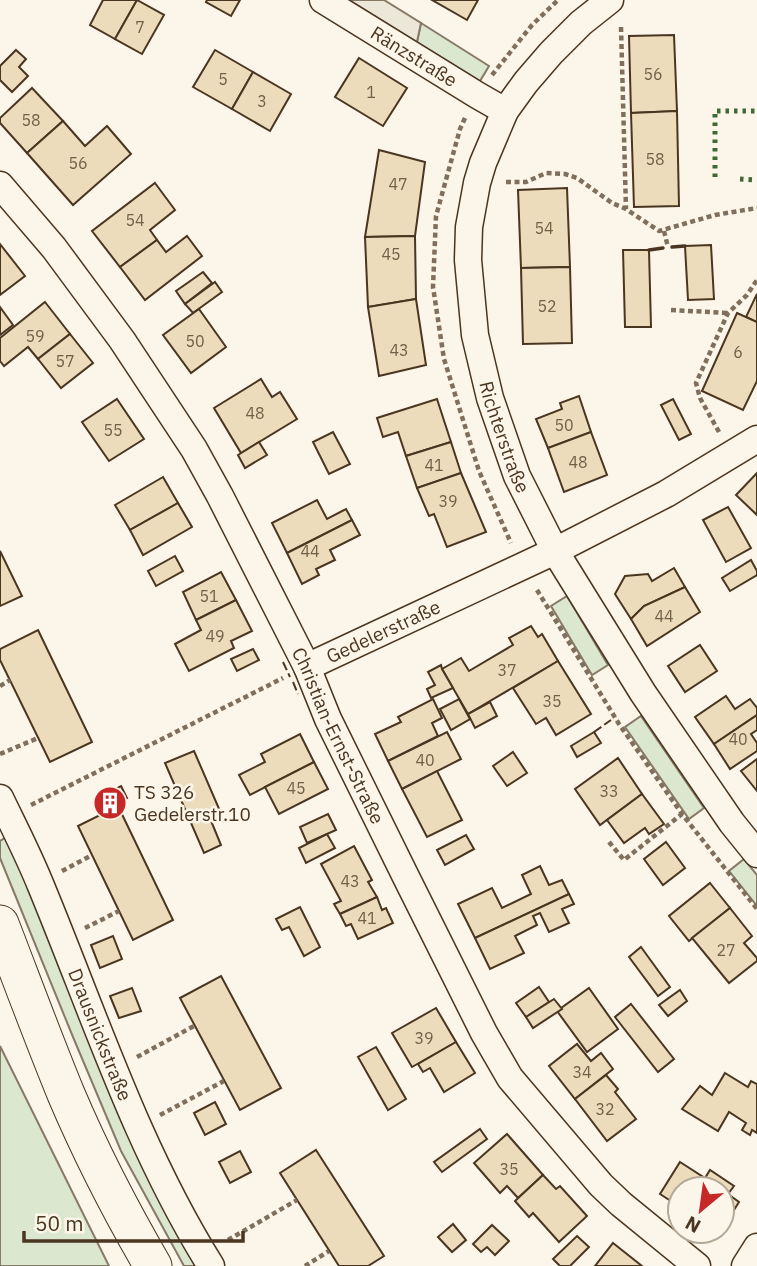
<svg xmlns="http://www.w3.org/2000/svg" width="757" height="1266" viewBox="0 0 757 1266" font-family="'IBM Plex Sans',sans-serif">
<rect width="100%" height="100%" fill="#fbf6e9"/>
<g fill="#dce7d0" stroke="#887966" stroke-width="2">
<path d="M421,23L489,66L480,81L417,42Z"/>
<path d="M567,596L608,665L592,675L551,606Z"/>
<path d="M641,716L704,808L689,819L625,727Z"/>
<path d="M10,835L199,1266H184L121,1151L73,1037L0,858V841Z"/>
<path d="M744,859L757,875V906L729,871Z"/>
<path d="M0,1046L109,1266H0Z"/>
</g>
<path fill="#ede7d9" stroke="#887966" stroke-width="2" d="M349,0H384L421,23L417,42Z"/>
<g fill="#ecdcbc" stroke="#4a3520" stroke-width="2">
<path d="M103,0H137L115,39L90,25Z"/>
<path d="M137,0L164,15L142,54L115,39Z"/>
<path d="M207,0H240L231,16L206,2Z"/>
<path d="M432,0H478L467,20Z"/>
<path d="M674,35L677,111L631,113L629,36Z"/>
<path d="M16,50L26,59L19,67L28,76L12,92L0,80V66Z"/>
<path d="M215,50L253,72L232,109L193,87Z"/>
<path d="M359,58L407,88L383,126L335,97Z"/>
<path d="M253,72L291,94L270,131L232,109Z"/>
<path d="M32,88L63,121L27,153L0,123V118Z"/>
<path d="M677,111L679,206L634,207L631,113Z"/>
<path d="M63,121L85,146L107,126L131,154L73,205L27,153Z"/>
<path d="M379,150L425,162L415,236L365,237Z"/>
<path d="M155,183L175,210L150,230L157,240L120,267L92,231Z"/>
<path d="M567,188L570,267L521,268L518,190Z"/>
<path d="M187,236L202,256L145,300L120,267L157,240L166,252Z"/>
<path d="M415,236L416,299L368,307L365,237Z"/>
<path d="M0,244L25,276L0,295Z"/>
<path d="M711,245L714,299L688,300L685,246Z"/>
<path d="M623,250H649L651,327H625Z"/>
<path d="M570,267L572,343L523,344L521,268Z"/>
<path d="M203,272L212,283L185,304L176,291Z"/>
<path d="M215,282L222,292L193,313L185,304Z"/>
<path d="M757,294V322L746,317Z"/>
<path d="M416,299L426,365L379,376L368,307Z"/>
<path d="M45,302L70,334L38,359L28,347L4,366L0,361V338Z"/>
<path d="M0,307L13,325L0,335Z"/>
<path d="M199,309L226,347L191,373L163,335Z"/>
<path d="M737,313L757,322V381L743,410L702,391Z"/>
<path d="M70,334L93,363L61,388L38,359Z"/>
<path d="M261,379L272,397L280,392L297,419L241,453L214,408Z"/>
<path d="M579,396L591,432L548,448L536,419L562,409L560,403Z"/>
<path d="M117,399L144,439L109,461L82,422Z"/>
<path d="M437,399L451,442L406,456L398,432L383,437L377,418Z"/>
<path d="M673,399L691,434L679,440L661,405Z"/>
<path d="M333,432L350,464L329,474L313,442Z"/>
<path d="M591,432L607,475L564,492L548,448Z"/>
<path d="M259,442L267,455L245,468L238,455Z"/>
<path d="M451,442L461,473L417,488L406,456Z"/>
<path d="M461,473L486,532L447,547L434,514L429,516L417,488Z"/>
<path d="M757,473V515L736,495Z"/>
<path d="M163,477L178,503L130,530L115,505Z"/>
<path d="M317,500L327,519L346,509L352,520L287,553L272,523Z"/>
<path d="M178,503L192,527L143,555L130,530Z"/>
<path d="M728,507L751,548L726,562L703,520Z"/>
<path d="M352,520L360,535L330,550L335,560L316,569L319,575L302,584L287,553Z"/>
<path d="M0,551L22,596L0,606Z"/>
<path d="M175,556L183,571L156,586L148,571Z"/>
<path d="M751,560L757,571V575L730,591L722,578Z"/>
<path d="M674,568L685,587L644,606L631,619L615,594L625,576L648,574L652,581Z"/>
<path d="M221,572L236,600L196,620L183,592Z"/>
<path d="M685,587L700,612L647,646L631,619L644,606Z"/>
<path d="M236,600L252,631L231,641L234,648L189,671L175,644L201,630L196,620Z"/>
<path d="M531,626L538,637L542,634L558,661L468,714L442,669L461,658L469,671L513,645L509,638Z"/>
<path d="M38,630L92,742L50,762L0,660V649Z"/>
<path d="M700,645L717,671L685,692L668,666Z"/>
<path d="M253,649L259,660L237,671L231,659Z"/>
<path d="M558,661L591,714L556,735L546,718L536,724L513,688Z"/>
<path d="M441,665L442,669L453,688L431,698L427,689L435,685L428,672Z"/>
<path d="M726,696L735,709L750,699L757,708V715L714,744L695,717Z"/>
<path d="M433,699L442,718L432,723L438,736L388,761L375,734L401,722L398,717Z"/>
<path d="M459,699L470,719L451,730L440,709Z"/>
<path d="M490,702L497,716L475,728L468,714Z"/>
<path d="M757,715V730L751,734L757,743V751L730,769L714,744Z"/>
<path d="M447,732L461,759L402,789L388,761Z"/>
<path d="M594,732L601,743L577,757L571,746Z"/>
<path d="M300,734L314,762L250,795L239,775L265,762L261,754Z"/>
<path d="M194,751L220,811L209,816L221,845L204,853L165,763Z"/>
<path d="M513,752L527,773L507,786L493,766Z"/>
<path d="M618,758L642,794L600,825L575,789Z"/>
<path d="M757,759V791L741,771Z"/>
<path d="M314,762L328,789L279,814L265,787Z"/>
<path d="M437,771L462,820L427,837L402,789Z"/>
<path d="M121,786L127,798L106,809L100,797Z"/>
<path d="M642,794L664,824L649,834L645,828L624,843L607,820Z"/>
<path d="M118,806L173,920L133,940L78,826Z"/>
<path d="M328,814L336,830L307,843L300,827Z"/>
<path d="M327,834L335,848L306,863L299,848Z"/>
<path d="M466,835L474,849L445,865L437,850Z"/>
<path d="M666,842L685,868L663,885L644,859Z"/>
<path d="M354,846L372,880L368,882L377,897L340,914L334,904L341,901L321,864Z"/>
<path d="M540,866L549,885L562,880L569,894L475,938L458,904L492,888L502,908L531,894L522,875Z"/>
<path d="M710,883L730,908L689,941L669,916Z"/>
<path d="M569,894L574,904L562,909L569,923L549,932L540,913L533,916L537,925L515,936L524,953L490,969L475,938Z"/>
<path d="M377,897L382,910L386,908L393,923L358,939L351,924L346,926L340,914Z"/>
<path d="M300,907L320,947L304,956L289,927L282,930L276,919Z"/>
<path d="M730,908L752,936L744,943L757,958V961L729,983L692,938Z"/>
<path d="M113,936L122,959L100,968L91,945Z"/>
<path d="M641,947L670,987L658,996L629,957Z"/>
<path d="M221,976L281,1088L240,1110L180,998Z"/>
<path d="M539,987L549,1002L526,1017L516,1003Z"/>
<path d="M132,988L141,1011L119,1018L110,996Z"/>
<path d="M589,988L618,1029L587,1052L557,1011Z"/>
<path d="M680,990L687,1001L668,1016L659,1005Z"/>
<path d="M554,999L562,1009L533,1028L526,1017Z"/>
<path d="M631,1004L674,1059L658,1072L615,1017Z"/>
<path d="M436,1008L456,1042L412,1067L392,1033Z"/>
<path d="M456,1042L475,1073L444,1092L430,1068L423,1072L418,1064Z"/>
<path d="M577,1044L591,1061L601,1053L613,1069L575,1099L549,1066Z"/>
<path d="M376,1047L406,1099L388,1110L358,1057Z"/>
<path d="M725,1073L748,1087L751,1081L757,1084V1133L752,1130L750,1135L742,1130L746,1123L729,1112L718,1131L682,1109L700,1086L712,1095Z"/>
<path d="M606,1075L618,1089L615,1092L636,1119L607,1141L575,1099Z"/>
<path d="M215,1102L226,1124L205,1135L194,1113Z"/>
<path d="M480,1129L487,1139L442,1172L434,1162Z"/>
<path d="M507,1134L543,1175L518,1198L507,1186L500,1193L474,1163Z"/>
<path d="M316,1150L384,1256L368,1266H339L280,1173Z"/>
<path d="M240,1151L251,1172L230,1183L219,1162Z"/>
<path d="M680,1162L705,1178L710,1170L734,1186L728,1194L739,1202L722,1229V1189H680V1207L660,1194Z"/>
<path d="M543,1175L556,1189L560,1186L587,1216L559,1242L533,1213L529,1217L515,1201Z"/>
<path d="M453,1224L466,1240L452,1252L438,1237Z"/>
<path d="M492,1225L509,1241L495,1255L487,1247L481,1252L473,1244Z"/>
<path d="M577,1236L589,1247L570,1266H560L553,1259Z"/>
<path d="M613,1243L642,1266H595Z"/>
</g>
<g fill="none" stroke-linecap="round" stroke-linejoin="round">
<defs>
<g id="minor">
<path id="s1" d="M323,0L477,95L505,111"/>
<path id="s2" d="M610,0L581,23L551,53L526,82L505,111L483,163L477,183L469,227L468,260L475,335L490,398L517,476L555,551L643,693L732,823L757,854"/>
<path id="s3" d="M0,185L54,248L122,340L194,449L220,496L307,667L328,719L406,877L484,1033L510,1078L601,1185L621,1204L697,1266"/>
<path id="s4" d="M307,667L555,551L666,494L757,439"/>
<path id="s5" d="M0,798C14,827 29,856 41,886C94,1014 137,1148 211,1266"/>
<path d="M745,1266L757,1247"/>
</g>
<path id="secondary" d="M0,924C22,981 43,1038 66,1094C91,1153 121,1211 153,1266"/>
</defs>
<use href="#minor" stroke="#4a3520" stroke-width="29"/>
<use href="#secondary" stroke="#4a3520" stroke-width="39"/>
<g stroke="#7f6f5c" stroke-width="4.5" stroke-dasharray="5 3.5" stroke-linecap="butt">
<path d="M621,27L626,209"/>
<path d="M492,75L532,25L558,0"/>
<path d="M465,118L460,129L436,216L433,287L444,359L479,471L511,543"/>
<path d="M506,182H526L546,173L565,174L577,178L612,203L626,209L659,231L715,215L757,208"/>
<path d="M664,231L668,247"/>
<path d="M671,310L728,313"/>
<path d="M719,432L700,398L696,383L728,313L747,295L757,280"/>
<path d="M537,590L619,724L682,814L757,909"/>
<path d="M0,686L10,680"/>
<path d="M0,754L38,738"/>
<path d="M31,805L283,678"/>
<path d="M609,842L624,860L682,814"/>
<path d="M62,871L92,855"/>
<path d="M85,928L119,911"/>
<path d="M137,1057L194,1026"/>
<path d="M160,1115L224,1081"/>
<path d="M228,1240L297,1200"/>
<path d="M305,1266L329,1251"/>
</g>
<use href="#minor" stroke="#fbf6e9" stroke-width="26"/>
<use href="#secondary" stroke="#fbf6e9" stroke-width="37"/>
<g stroke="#436837" stroke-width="5" stroke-dasharray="3.5 5" stroke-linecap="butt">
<path d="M715,177V111H757"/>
<path d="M740,179L757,180"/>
</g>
<g stroke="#4a3520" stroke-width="2" stroke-dasharray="9 3.5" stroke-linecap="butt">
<path d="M283,662L290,677"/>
<path d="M293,682L298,694"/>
<path d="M594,732L611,720"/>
</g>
<g stroke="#4a3520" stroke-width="3.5">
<path d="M672,247L685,246"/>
<path d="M649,250L663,248"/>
</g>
</g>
<defs>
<symbol id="building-disc" viewBox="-11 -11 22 22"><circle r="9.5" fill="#c62828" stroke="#fbf6e9"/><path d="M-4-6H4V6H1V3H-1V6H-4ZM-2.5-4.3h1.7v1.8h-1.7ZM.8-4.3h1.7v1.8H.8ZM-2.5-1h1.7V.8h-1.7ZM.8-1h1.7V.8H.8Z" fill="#fff"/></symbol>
</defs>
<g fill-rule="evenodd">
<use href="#building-disc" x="91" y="784" width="38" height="38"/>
</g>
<g text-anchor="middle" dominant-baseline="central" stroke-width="5" stroke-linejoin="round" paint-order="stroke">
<g font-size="16" fill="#725f47">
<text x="140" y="27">7</text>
<text x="653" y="74">56</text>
<text x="223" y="79">5</text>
<text x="371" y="92">1</text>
<text x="262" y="101">3</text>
<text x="31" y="120">58</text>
<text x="655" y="159">58</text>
<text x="78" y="163">56</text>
<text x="398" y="184">47</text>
<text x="135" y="220">54</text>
<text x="544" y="228">54</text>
<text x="391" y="254">45</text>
<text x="547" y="306">52</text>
<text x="35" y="336">59</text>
<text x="195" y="341">50</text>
<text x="399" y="350">43</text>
<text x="738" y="352">6</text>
<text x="65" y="361">57</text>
<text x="255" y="413">48</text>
<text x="564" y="425">50</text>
<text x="113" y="430">55</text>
<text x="578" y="462">48</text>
<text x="434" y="465">41</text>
<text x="448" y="501">39</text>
<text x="310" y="551">44</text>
<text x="209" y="596">51</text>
<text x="664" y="616">44</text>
<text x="215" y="636">49</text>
<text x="507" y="670">37</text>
<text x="552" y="701">35</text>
<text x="738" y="739">40</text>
<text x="425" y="760">40</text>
<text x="296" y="788">45</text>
<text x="609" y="791">33</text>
<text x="350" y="881">43</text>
<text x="367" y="918">41</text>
<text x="726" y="950">27</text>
<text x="424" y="1038">39</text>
<text x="582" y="1072">34</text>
<text x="605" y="1109">32</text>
<text x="509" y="1169">35</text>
</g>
<g font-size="19" fill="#4a3520" stroke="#fbf6e9">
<text stroke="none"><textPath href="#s1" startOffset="107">Ränzstraße</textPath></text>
<text stroke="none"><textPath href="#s2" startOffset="490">Richterstraße</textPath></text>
<text stroke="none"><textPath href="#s4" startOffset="84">Gedelerstraße</textPath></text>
<text stroke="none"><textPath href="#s3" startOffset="649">Christian-Ernst-Straße</textPath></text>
<text stroke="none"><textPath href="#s5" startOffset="257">Drausnickstraße</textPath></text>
</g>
<g font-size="19" fill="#4a3520" stroke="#fbf6e9" text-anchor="start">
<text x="134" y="792">TS 326<tspan x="134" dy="22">Gedelerstr.10</tspan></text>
</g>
</g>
<g transform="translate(701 1210) rotate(209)"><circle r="33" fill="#fbf6e9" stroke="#b4a999" stroke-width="2"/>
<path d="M0-5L12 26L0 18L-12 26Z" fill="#c62828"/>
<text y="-10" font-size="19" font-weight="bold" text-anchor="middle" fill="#4a3520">N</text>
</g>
<path d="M24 1231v10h219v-10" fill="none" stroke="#4a3520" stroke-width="3.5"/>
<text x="35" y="1231" font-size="21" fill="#4a3520" stroke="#fbf6e9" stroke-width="5" paint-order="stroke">50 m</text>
</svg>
